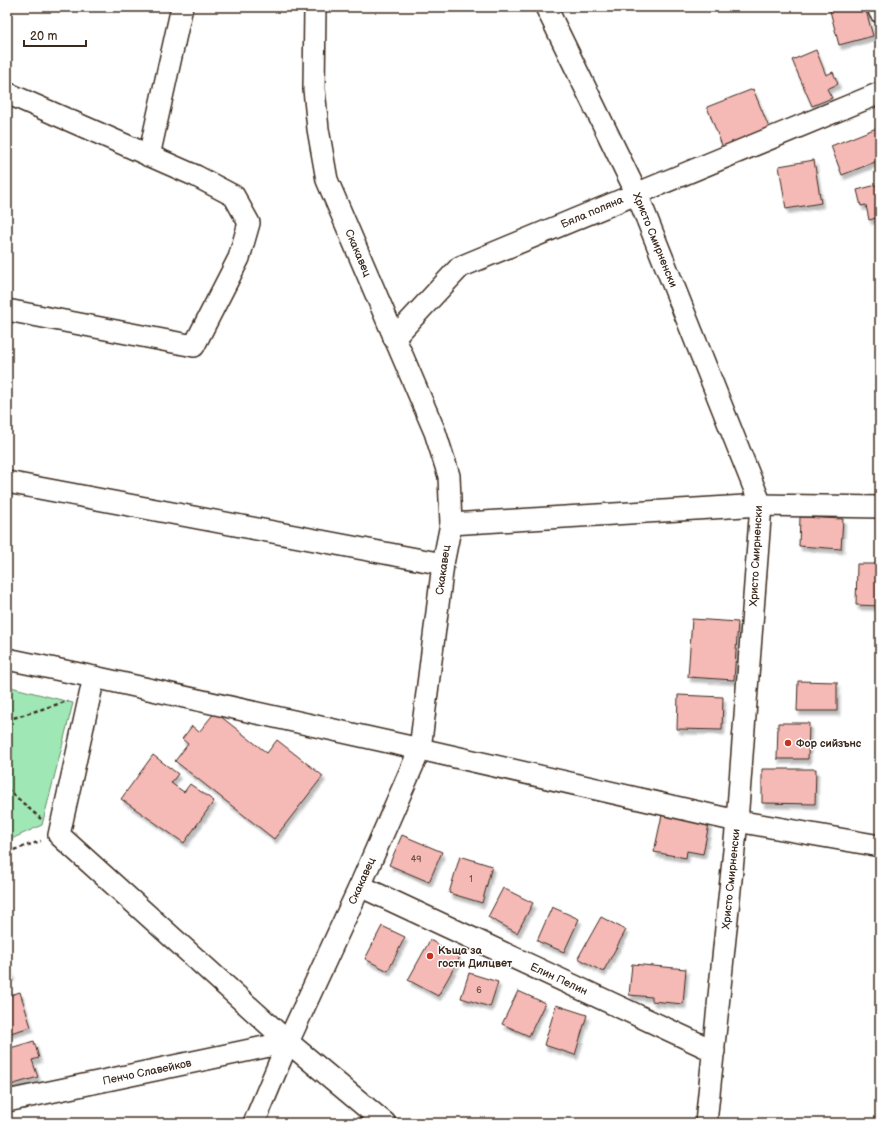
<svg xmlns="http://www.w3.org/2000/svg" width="887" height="1130" viewBox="0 0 887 1130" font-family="'Balsamiq Sans',sans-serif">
<defs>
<filter id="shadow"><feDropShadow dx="2.5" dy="4.5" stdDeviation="1" flood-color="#0004"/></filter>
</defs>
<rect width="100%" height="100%" fill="#fff"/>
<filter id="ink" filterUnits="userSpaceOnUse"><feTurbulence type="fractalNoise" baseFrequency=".025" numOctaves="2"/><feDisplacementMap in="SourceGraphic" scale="8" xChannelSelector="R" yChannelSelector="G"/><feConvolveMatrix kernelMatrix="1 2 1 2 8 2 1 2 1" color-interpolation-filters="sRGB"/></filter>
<g filter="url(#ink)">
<path fill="#9fe7b5" stroke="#6d886a" d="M7,686L73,703L42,825L7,841Z"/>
<g fill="#f5b9b6" stroke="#3b2a1e" filter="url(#shadow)">
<path d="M829,7H865L873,36L839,45Z"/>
<path d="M816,50L826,75L833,72L838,84L827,89L832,98L812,106L792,60Z"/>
<path d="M753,89L770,130L723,148L707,107Z"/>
<path d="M879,127L880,130V160L842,175L831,146Z"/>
<path d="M814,160L821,203L786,209L779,166Z"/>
<path d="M880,184V217L869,220L866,205L861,206L857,190Z"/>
<path d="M800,517L843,519L841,549L799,546Z"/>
<path d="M857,564H880V606L856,605Z"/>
<path d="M692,619L738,622L734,680L688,677Z"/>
<path d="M798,681L837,682V711H797Z"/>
<path d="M678,695L723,697L722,730L677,729Z"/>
<path d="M215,712L267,753L277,740L323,776L274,839L175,761L188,744L182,739L192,726L199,732Z"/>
<path d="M778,723H809L808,759H777Z"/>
<path d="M153,755L178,774L171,783L184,792L190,784L214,801L184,843L121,799Z"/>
<path d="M762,769H816L815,804L762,803Z"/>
<path d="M662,815L709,824L703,854L687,851L686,858L654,852Z"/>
<path d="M402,835L442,852L429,882L389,865Z"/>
<path d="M460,856L492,866L482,903L449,893Z"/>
<path d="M503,888L533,903L517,933L488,917Z"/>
<path d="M552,907L579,919L564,952L537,941Z"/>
<path d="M601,917L626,930L603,972L578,958Z"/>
<path d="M382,926L405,937L388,971L365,959Z"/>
<path d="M430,940L460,957L438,996L408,980Z"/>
<path d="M7,962L12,976L7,978Z"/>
<path d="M632,964L686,969L683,1004L652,1001V997L629,995Z"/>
<path d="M469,973L498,982L490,1007L461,998Z"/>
<path d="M518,991L545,1003L529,1036L502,1024Z"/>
<path d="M20,992L31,1027L7,1034V996Z"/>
<path d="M556,1005L587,1015L575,1055L544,1045Z"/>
<path d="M34,1041L39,1058L32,1060L38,1077L7,1086V1049Z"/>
</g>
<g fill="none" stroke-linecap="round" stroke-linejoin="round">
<defs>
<g id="minor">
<path d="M546,7L637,194L761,505L737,821L706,1123"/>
<path d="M878,7L880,12"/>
<path d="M7,93L196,176L234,196L249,223L239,258L194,346L7,310"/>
<path d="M149,156L182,7"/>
<path d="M394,338L460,267L880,93"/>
<path d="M7,482L443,564"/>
<path d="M451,524L761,505L880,507"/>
<path d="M7,659L94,677L420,749L737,821L880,846"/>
<path d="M94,677L59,835L288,1042L385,1123"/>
<path d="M360,886L714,1051"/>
<path d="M7,1101L288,1042"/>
<path d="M254,1123L288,1042L360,886L420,749L443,564L451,524L449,476L435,432L327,180L318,129L314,89L315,7"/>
</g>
</defs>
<use href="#minor" stroke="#3b2a1e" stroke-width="24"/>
<g stroke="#3b2a1e" stroke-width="2.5" stroke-dasharray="4 3" stroke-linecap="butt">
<path d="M7,720L68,701"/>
<path d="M7,789L41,819"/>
<path d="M7,852L41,841"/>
</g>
<use href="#minor" stroke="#fff" stroke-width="21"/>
</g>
</g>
<g fill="#c8321e" stroke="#fff" stroke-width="1.5">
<circle cx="788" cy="743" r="4"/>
<circle cx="430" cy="956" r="4"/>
</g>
<g text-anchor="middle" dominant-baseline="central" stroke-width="3" stroke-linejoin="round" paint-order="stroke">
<g font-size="9" fill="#6a4e44">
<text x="416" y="859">49</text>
<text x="471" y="879">1</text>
<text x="479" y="990">6</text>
</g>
<g font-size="11" fill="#3b2a1e" stroke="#fff">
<text transform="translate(592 212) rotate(-23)">Бяла поляна</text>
<text transform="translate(655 240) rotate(68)">Христо Смирненски</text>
<text transform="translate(358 253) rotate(67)">Скакавец</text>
<text transform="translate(756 556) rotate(-87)">Христо Смирненски</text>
<text transform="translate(443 570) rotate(-82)">Скакавец</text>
<text transform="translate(731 879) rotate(-84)">Христо Смирненски</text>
<text transform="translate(362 881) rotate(-66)">Скакавец</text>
<text transform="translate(559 979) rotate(25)">Елин Пелин</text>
<text transform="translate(147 1072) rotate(-12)">Пенчо Славейков</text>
</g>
<g font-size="11" font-weight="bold" fill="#3b2a1e" stroke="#fff" text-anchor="start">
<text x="796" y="743">Фор сийзънс</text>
<text x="438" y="950">Къща за<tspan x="438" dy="13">гости Дилцвет</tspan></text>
</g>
</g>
<rect width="887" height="1130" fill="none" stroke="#fff" stroke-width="24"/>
<rect x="12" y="12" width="863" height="1106" fill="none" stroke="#3b2a1e" stroke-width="1.5" filter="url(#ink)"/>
<path d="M24 40v6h62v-6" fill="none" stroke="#3b2a1e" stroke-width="2"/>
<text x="30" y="40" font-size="12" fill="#3b2a1e" stroke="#ffffff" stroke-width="3" paint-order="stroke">20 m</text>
</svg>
